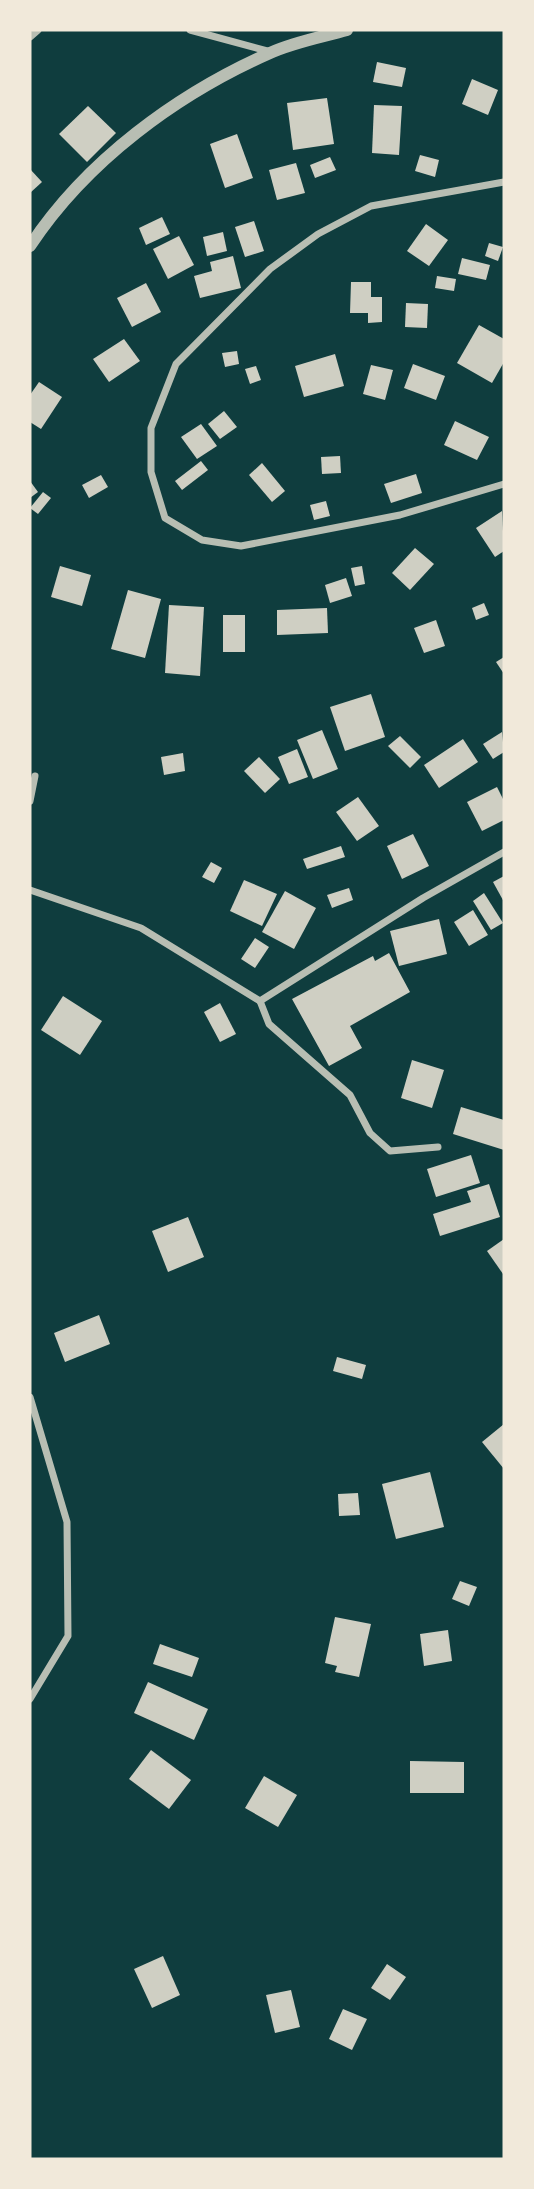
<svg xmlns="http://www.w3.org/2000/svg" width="534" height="2189" viewBox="0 0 534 2189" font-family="Mulish,sans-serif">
<rect width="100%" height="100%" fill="#0f3d3e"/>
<g fill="#cfcfc3">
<path d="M377,62L406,68L402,87L373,82Z"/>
<path d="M472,79L498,90L488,115L462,104Z"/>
<path d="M327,98L334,144L293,150L287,103Z"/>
<path d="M374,105L402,106L399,155L372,153Z"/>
<path d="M88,106L116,133L87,162L59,134Z"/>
<path d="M237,134L253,178L225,188L210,144Z"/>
<path d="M420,155L439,160L435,177L415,171Z"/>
<path d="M330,157L336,170L315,178L310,165Z"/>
<path d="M296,163L305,193L277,200L269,170Z"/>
<path d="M30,169L42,182L30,193Z"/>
<path d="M162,217L170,234L146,245L139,228Z"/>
<path d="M254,221L264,251L245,257L235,227Z"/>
<path d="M426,224L448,240L429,266L407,251Z"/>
<path d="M223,232L227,251L207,256L203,237Z"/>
<path d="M179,236L194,265L168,279L153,249Z"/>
<path d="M489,243L503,247L498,261L485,256Z"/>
<path d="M233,256L241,288L200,298L194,276L212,271L210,262Z"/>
<path d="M462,258L490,265L486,280L458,274Z"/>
<path d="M437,276L456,279L454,291L435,288Z"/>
<path d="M351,282H371V297H382V322L368,323V313H350Z"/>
<path d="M146,283L161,312L132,327L117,298Z"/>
<path d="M406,303L428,304L427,328L405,327Z"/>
<path d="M479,325L504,339V362L492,383L457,363Z"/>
<path d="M124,339L140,361L109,382L93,359Z"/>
<path d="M237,351L239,364L225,367L222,353Z"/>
<path d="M335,354L344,386L304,397L295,366Z"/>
<path d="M413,364L445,376L436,400L404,388Z"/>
<path d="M371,365L393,370L385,400L363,394Z"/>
<path d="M256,366L261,380L250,384L245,369Z"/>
<path d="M39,382L62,397L41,429L30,422V395Z"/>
<path d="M224,411L237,427L220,439L208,424Z"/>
<path d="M455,421L489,437L477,460L444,445Z"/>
<path d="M201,424L217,446L197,459L181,437Z"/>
<path d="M340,456L341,473L322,474L321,457Z"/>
<path d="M201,461L208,470L182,490L175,481Z"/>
<path d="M262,463L285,491L272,502L249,475Z"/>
<path d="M416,474L422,493L391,503L384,484Z"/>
<path d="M101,475L108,487L89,498L82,485Z"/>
<path d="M30,481L38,492L30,498Z"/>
<path d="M43,492L51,498L38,514L30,508Z"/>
<path d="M326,501L330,516L314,520L310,505Z"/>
<path d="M502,511L504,551L495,557L476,528Z"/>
<path d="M415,548L434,564L410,590L392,573Z"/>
<path d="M60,566L91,575L82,606L51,597Z"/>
<path d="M362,566L365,584L355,586L351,568Z"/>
<path d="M346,578L352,596L330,603L325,585Z"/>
<path d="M128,590L161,599L145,658L111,649Z"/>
<path d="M484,603L489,615L476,620L472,608Z"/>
<path d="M169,605L204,607L200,676L165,673Z"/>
<path d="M327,608L328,633L277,635V610Z"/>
<rect x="223" y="615" width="22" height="37"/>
<path d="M436,620L445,646L424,653L414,628Z"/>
<path d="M504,657V674L496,662Z"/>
<path d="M371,694L385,737L345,751L330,707Z"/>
<path d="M322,730L338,769L313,779L297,740Z"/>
<path d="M502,732L504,752L493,759L483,744Z"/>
<path d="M400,736L421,757L410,768L388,746Z"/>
<path d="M463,739L478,762L439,788L424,765Z"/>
<path d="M297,749L308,777L289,784L278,757Z"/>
<path d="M183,753L185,771L164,775L161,757Z"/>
<path d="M259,757L280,779L265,793L244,771Z"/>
<path d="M497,787L504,801V820L482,831L467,802Z"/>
<path d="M358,797L379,826L357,841L336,812Z"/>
<path d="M413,834L429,866L402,879L387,846Z"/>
<path d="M341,846L345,857L307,869L303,859Z"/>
<path d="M211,862L222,868L214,883L202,877Z"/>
<path d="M504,876V902L493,882Z"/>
<path d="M244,880L277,894L262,926L230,911Z"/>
<path d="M349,888L353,900L332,908L327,895Z"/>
<path d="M285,891L316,908L294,949L262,932Z"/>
<path d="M484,893L503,923L491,930L473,901Z"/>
<path d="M473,910L488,935L469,946L454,922Z"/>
<path d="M439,919L447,954L399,966L390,931Z"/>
<path d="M255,938L269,947L255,968L241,959Z"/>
<path d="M389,953L410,992L350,1026L362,1048L329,1066L292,999L373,956L375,961Z"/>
<path d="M63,996L102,1021L80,1055L41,1030Z"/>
<path d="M220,1003L236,1034L220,1042L204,1012Z"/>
<path d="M412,1060L444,1070L432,1108L401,1098Z"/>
<path d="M461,1107L504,1120V1150L453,1134Z"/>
<path d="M471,1155L480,1183L436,1197L427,1169Z"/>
<path d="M489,1184L500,1217L440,1236L433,1214L471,1202L467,1191Z"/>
<path d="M188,1217L204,1257L168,1272L152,1231Z"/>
<path d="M504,1239V1272L503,1274L487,1251Z"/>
<path d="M99,1315L110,1344L65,1362L54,1333Z"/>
<path d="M337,1357L366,1365L362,1379L333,1371Z"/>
<path d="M504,1424V1469L482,1442Z"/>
<path d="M430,1472L444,1527L396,1539L382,1484Z"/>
<path d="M358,1493L360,1515L339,1516L338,1494Z"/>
<path d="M460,1581L477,1587L469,1606L452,1599Z"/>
<path d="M335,1617L371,1624L359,1677L335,1672L337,1666L325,1663Z"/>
<path d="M448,1630L452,1661L424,1666L420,1634Z"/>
<path d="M160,1644L199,1658L192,1677L153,1664Z"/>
<path d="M148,1682L208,1709L194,1740L134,1713Z"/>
<path d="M151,1750L191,1780L169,1809L129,1779Z"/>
<path d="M410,1761L464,1762V1793H410Z"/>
<path d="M264,1776L297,1795L278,1827L245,1808Z"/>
<path d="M163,1956L180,1995L152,2008L134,1969Z"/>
<path d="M387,1964L406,1977L390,2000L371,1988Z"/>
<path d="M291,1990L300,2027L275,2033L266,1995Z"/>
<path d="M343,2009L367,2019L352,2050L329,2039Z"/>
</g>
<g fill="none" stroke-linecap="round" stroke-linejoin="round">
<g stroke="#b8beb3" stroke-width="7">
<path d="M190,30L271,52"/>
<path d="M30,37L38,30"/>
<path d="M504,182L371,206L318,234L270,269L176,364L151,428V472L165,518L202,540L241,546L400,515L504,484"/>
<path d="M30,801L35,776"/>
<path d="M30,890L141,928L260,1001L423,898L504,852"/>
<path d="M260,1001L269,1024L350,1095L370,1133L390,1151L438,1147"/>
<path d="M30,1397L67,1522L68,1636L30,1699"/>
</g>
<path stroke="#b8beb3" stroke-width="12" d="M30,246C86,161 177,94 270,53C294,42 322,37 347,30"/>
</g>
<rect width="534" height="2189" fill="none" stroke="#f1e9da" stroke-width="63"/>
</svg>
